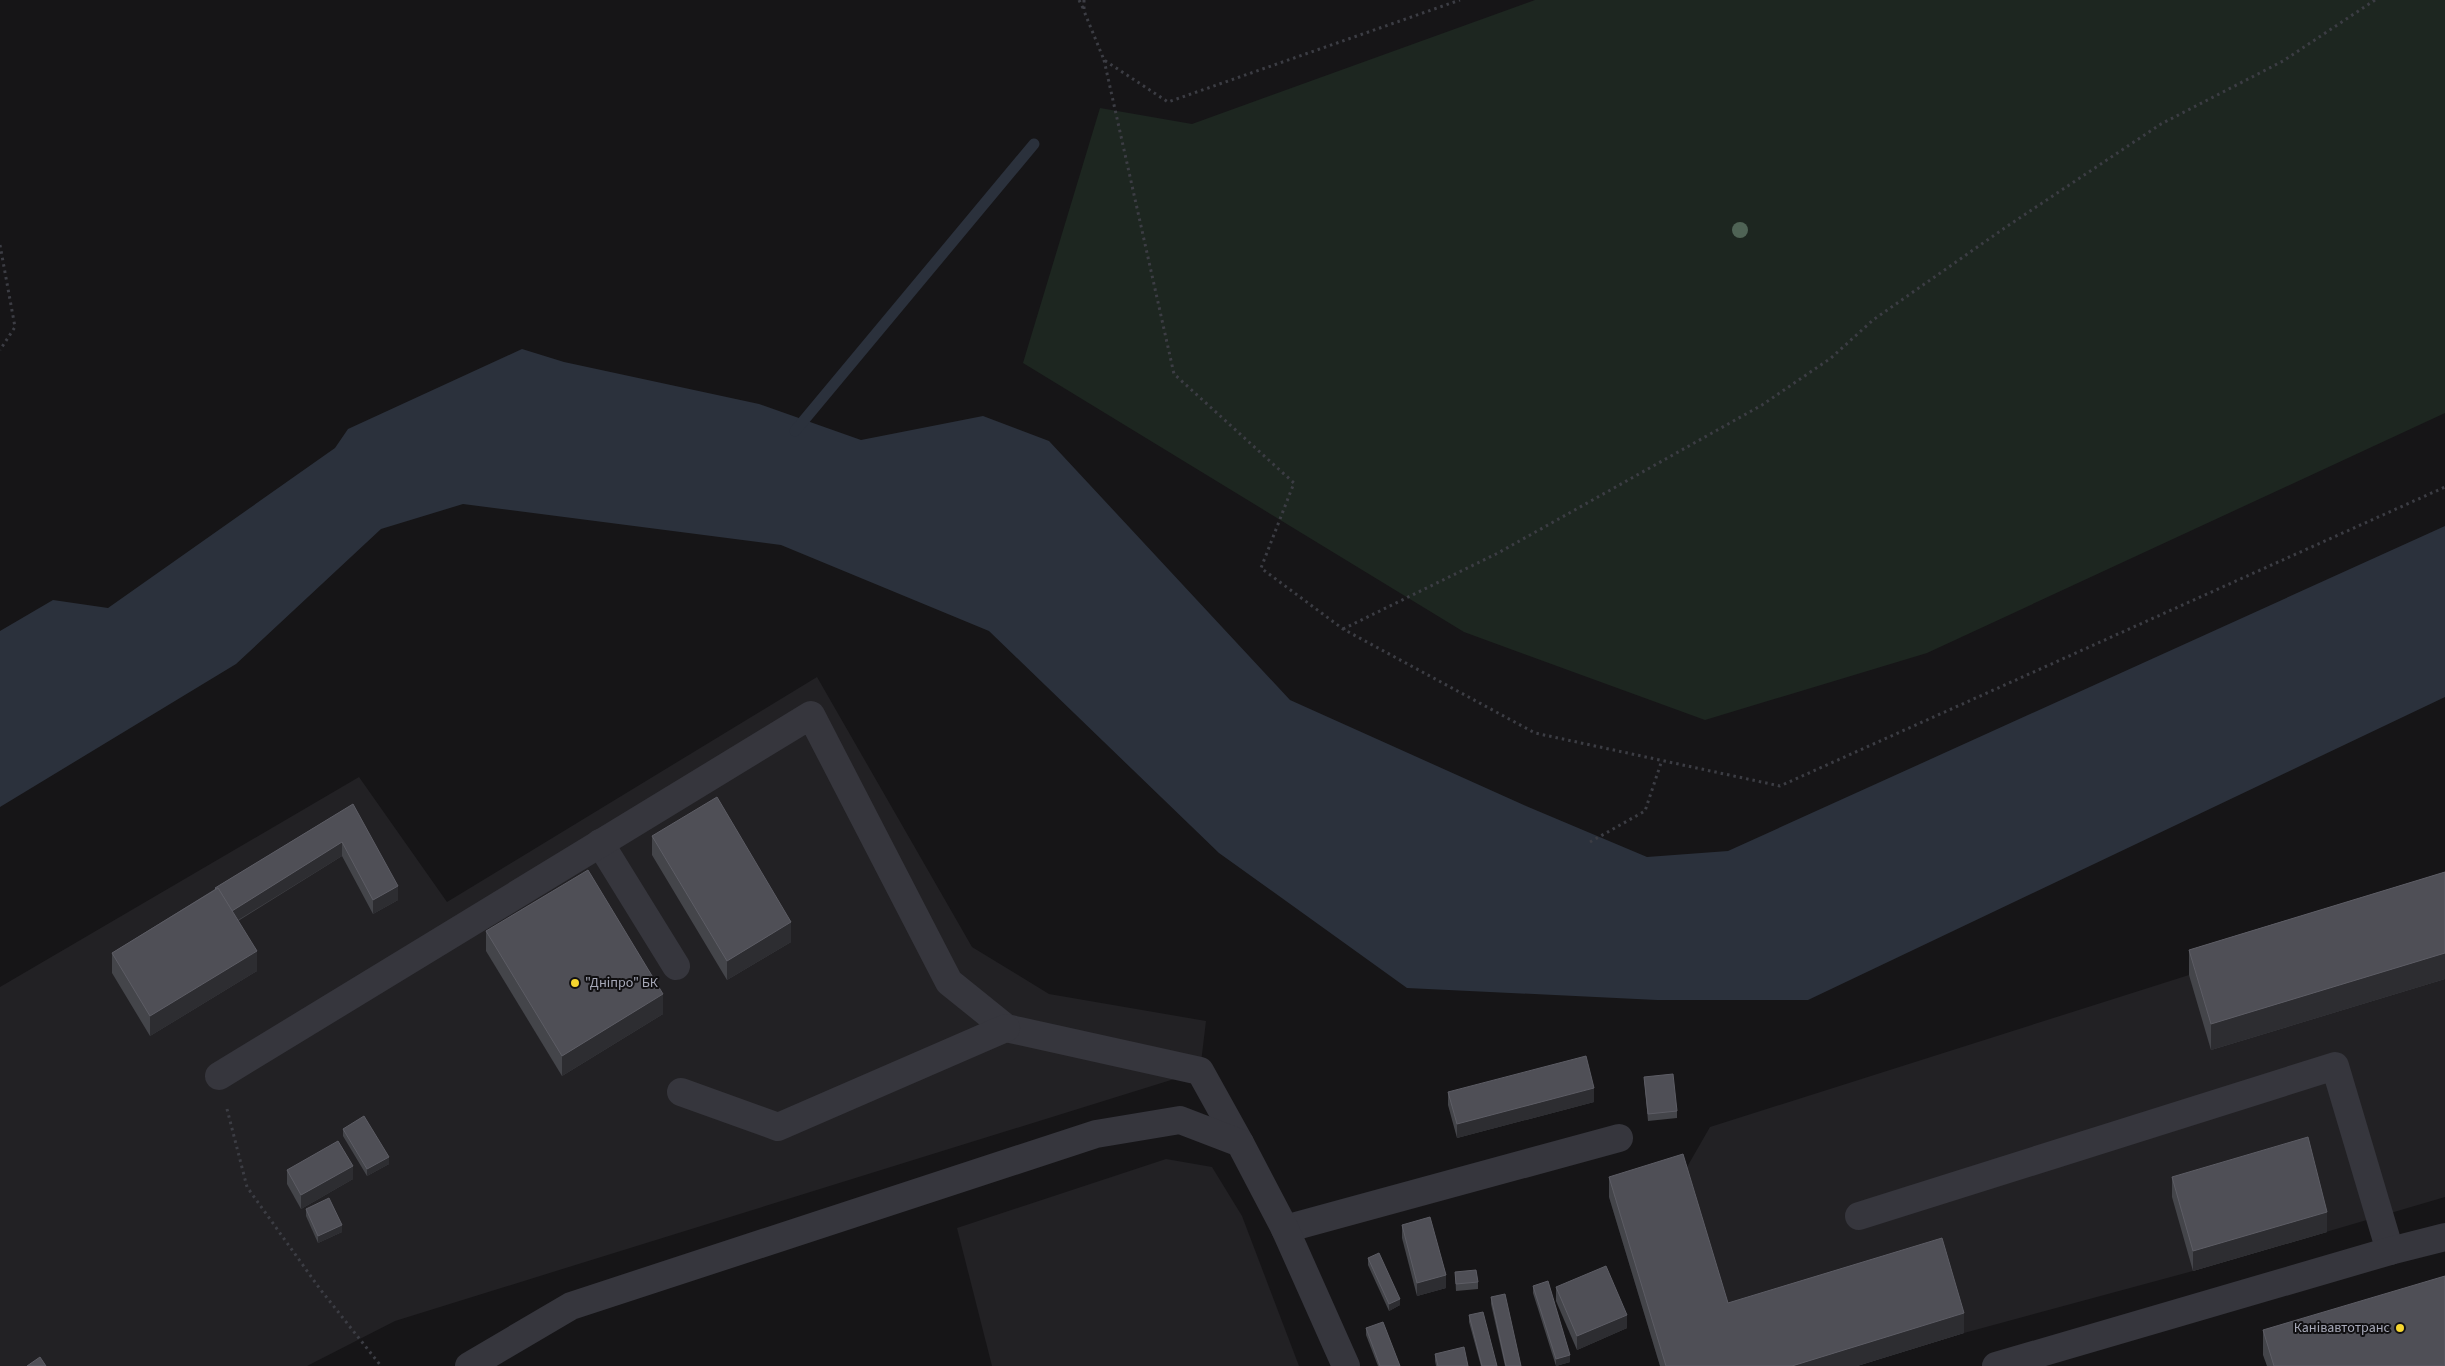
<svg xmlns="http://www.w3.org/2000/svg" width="2445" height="1366" viewBox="0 0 2445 1366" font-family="'Source Sans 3',sans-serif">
<rect width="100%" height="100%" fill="#161517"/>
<g fill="#222124">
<path d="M817,677L972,947L1049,994L1206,1021L1200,1071L395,1321L307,1366H0V987L359,777L447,902Z"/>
<path d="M2445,897V1197L2193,1271L1964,1333L1858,1366H1660L1609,1197L1683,1174L1710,1127L2189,975Z"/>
<path d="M1166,1159L1212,1167L1242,1216L1299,1366H992L957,1228Z"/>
</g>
<path fill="#1d2620" d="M1535,0H2445V413L1927,653L1705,720L1464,632L1023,363L1100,108L1192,124Z"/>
<path fill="#2b313c" d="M522,349L564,362L759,404L861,440L983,416L1049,441L1290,700L1526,806L1647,857L1728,851L2445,526V697L1808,1000H1657L1407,988L1219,853L989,631L781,545L463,504L381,529L236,664L0,807V631L53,600L108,608L335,448L348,429Z"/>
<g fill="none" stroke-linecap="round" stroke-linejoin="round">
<path stroke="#2b313c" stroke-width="11" d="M795,431L1034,144"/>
<g stroke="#3c3d44" stroke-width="3" stroke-dasharray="2.5 4" stroke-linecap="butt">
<path d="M1079,0L1084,10"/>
<path d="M1084,0V11L1104,60L1168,102L1460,0"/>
<path d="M1104,60L1174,374L1294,483L1261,568L1343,629L1535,733L1780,786L2445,487"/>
<path d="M0,245L15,327L0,350"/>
<path d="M1343,629L1498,553L1762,405L1831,358L1873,320L2006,227L2161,124L2283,61L2375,0"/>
<path d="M1590,842L1645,811L1662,760"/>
<path d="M227,1109L247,1187L320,1289L381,1366"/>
</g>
<g stroke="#36363d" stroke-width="28">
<path d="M600,843L676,966"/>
<path d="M219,1076L811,715L949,982L1006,1028L1200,1071L1240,1143"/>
<path d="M681,1092L778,1127L1006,1028"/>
<path d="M1859,1216L2335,1066L2390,1251"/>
<path d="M1285,1229L1619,1138"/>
<path d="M469,1366L571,1306L1096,1134L1180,1120L1240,1143L1285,1229L1346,1366"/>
<path d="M1996,1366L2390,1251L2445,1237"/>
</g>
</g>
<circle fill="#4f6355" cx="1740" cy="230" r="8"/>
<g fill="#44454a">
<path d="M353,804L398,900L373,914L342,856L238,921L257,971L150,1036L112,973V953L215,889V888Z"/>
<path d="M652,836L791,942L727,980L652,855Z"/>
<path d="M2445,872V979L2211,1050L2189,975V950Z"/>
<path d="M486,931L663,1014L562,1076L486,951Z"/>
<path d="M1644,1077L1677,1111V1118L1648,1121Z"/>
<path d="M1448,1092L1594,1102L1457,1138L1448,1105Z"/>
<path d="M343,1129L389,1164L367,1176L343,1136Z"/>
<path d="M287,1170L353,1179L301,1209L287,1184Z"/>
<path d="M1609,1177L1728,1303L1964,1333L1857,1366H1660L1609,1197Z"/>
<path d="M2172,1177L2327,1232L2193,1271L2172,1197Z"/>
<path d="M306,1209L342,1232L318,1243L306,1216Z"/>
<path d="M1402,1225L1446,1288L1417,1296L1402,1238Z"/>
<path d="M1368,1258L1400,1305L1389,1311L1368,1265Z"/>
<path d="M1455,1272L1478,1282V1289L1456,1291Z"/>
<path d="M1533,1286L1570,1362L1556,1366L1533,1293Z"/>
<path d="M1556,1287L1627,1328L1577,1350L1556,1301Z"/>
<path d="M1491,1297L1521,1366H1505L1491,1304Z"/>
<path d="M1469,1315L1497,1366H1481L1469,1322Z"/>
<path d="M1366,1328L1400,1366H1378L1366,1335Z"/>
<path d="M2263,1330L2445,1366H2267L2263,1355Z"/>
<path d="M1435,1354L1468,1366H1436L1435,1361Z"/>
</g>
<g fill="#2d2d31">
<path d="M342,842V856L230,925V912Z"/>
<path d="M398,886V900L373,914V900Z"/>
<path d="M791,922V942L727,980V961Z"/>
<path d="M257,951V971L150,1036V1016Z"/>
<path d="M2445,953V979L2211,1050V1024Z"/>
<path d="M663,994V1014L562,1076V1056Z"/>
<path d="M1594,1088V1102L1457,1138V1124Z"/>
<path d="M389,1157V1164L367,1176V1169Z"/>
<path d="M353,1166V1179L301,1209V1195Z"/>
<path d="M2327,1212V1232L2193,1271V1251Z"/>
<path d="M342,1225V1232L318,1243V1236Z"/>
<path d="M1446,1275V1288L1417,1296V1283Z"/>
<path d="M1400,1299V1305L1389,1311V1304Z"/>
<path d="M1964,1313V1333L1857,1366H1792Z"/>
<path d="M1627,1315V1328L1577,1350V1336Z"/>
<path d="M1570,1355V1362L1556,1366V1359Z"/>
</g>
<g fill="#4f4f56" stroke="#5d5d65">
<path d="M717,797L791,922L727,961L652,836Z"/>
<path d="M353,804L398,886L373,900L342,842L232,911L218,888L216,889L215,888Z"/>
<path d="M588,870L663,994L562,1056L486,931Z"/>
<path d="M2445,872V953L2211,1024L2189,950Z"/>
<path d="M218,888L257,951L150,1016L112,953Z"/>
<path d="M1586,1056L1594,1088L1457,1124L1448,1092Z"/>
<path d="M1673,1074L1677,1111L1648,1114L1644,1077Z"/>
<path d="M364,1116L389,1157L367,1169L343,1129Z"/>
<path d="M2308,1137L2327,1212L2193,1251L2172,1177Z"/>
<path d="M338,1141L353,1166L301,1195L287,1170Z"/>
<path d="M1683,1154L1728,1303L1942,1238L1964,1313L1792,1366H1666L1609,1177Z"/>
<path d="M329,1198L342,1225L318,1236L306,1209Z"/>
<path d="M1430,1217L1446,1275L1417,1283L1402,1225Z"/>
<path d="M1379,1253L1400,1299L1389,1304L1368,1258Z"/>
<path d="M1606,1266L1627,1315L1577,1336L1556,1287Z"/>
<path d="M1476,1270L1478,1282L1456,1284L1455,1272Z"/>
<path d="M2445,1276V1366H2274L2263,1330Z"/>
<path d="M1548,1281L1570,1355L1556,1359L1533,1286Z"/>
<path d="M1505,1294L1521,1366H1506L1491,1297Z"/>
<path d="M1483,1312L1497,1366H1482L1469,1315Z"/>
<path d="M1383,1322L1400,1366H1380L1366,1328Z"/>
<path d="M1464,1347L1468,1366H1438L1435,1354Z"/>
<path d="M40,1357L46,1366H27Z"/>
</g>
<g fill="#f6d62f" stroke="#111012" stroke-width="2">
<circle cx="575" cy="983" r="5"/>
<circle cx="2400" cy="1328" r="5"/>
</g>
<g text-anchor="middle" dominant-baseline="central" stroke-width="4" stroke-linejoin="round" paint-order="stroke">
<g font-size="14" fill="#a7a9b8" stroke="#111012" text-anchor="start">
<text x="585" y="983">"Дніпро" БК</text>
<text x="2390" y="1328" text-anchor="end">Канівавтотранс</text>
</g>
</g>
</svg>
